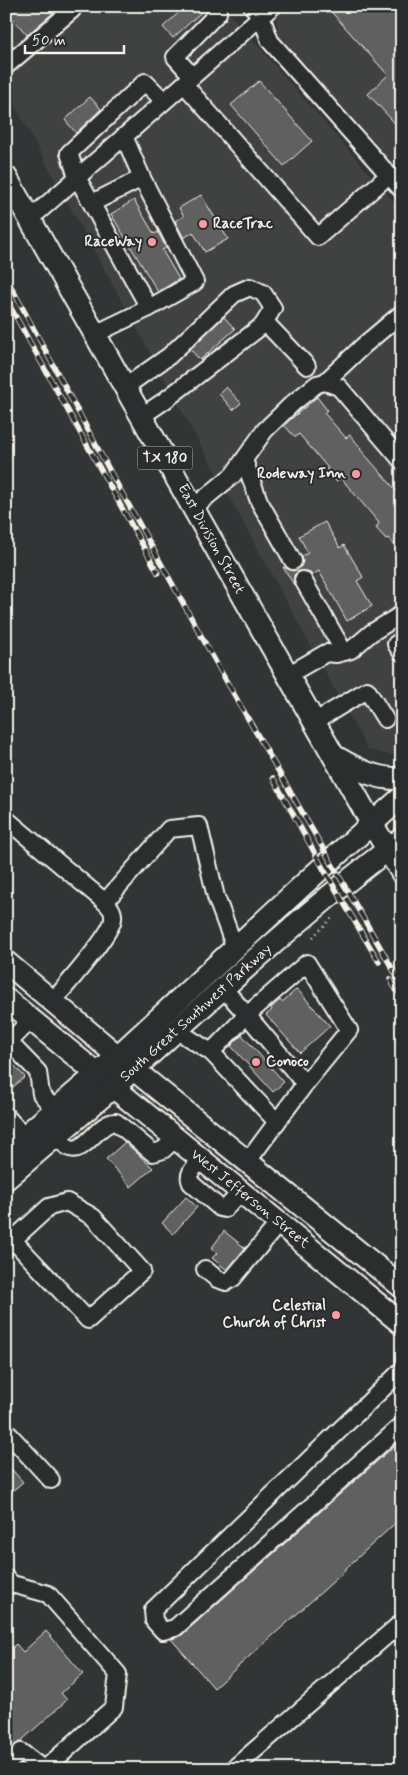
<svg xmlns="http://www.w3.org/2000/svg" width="408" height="1775" viewBox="0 0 408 1775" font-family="Mynerve,sans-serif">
<rect width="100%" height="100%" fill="#323535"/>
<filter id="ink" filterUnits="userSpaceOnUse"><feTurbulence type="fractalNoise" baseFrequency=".02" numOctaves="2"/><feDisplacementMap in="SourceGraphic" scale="10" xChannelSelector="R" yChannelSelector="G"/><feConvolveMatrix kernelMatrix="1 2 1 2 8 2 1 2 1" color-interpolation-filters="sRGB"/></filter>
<g filter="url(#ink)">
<g fill="#404242">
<path d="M6,6H223L402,211V757L368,750L6,90Z"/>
<path d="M268,6H402V174L279,36L276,16Z"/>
</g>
<path fill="#4b4d4c" stroke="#a09f9a" d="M316,883L321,890L280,925L277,922Z"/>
<g fill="#5f605f" stroke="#f4f1e8">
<path d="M18,6H61L27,35L9,14Z"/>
<path d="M186,6H208L173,38L163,27Z"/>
<path d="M326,6H402V131L368,94L388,75Z"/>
<path d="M259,81L312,141L284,166L231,105Z"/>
<path d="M90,97L101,109L76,133L65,120Z"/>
<path d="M201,195L228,239L205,252L193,232L184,238L175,221L184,216L179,208Z"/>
<path d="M134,200L154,234L158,232L166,248L162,250L179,279L158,292L111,214Z"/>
<path d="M224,317L235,329L200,360L190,349Z"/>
<path d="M226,387L241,403L233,410L219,394Z"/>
<path d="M317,397L327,410L324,413L346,438L350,435L361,448L360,449L402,497V553L388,538L386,539L376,528L379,523L341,478L336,481L326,469L328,468L299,434L295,437L284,425Z"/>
<path d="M325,522L340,548L344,545L363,577L357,581L372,606L347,621L319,571L312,575L308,571H298L294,575V585L283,567L293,571L301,566L303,562L302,556L308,553L299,536Z"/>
<path d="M297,989L330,1026L300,1053L266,1015L272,1010L271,1008L280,1000L282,1002Z"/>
<path d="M242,1035L284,1082L273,1092L231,1046Z"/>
<path d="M6,1057L25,1077L6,1093Z"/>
<path d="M125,1142L153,1168L131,1187L106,1159Z"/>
<path d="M186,1197L197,1207L173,1234L162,1223Z"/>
<path d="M224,1231L245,1248L227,1270L212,1258L217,1253L211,1249Z"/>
<path d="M402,1439V1517L344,1570L345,1571L214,1688L171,1639L182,1635Z"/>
<path d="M6,1463L23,1482L11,1492L6,1487Z"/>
<path d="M46,1631L83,1674L61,1693L67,1700L20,1742L6,1751V1653L16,1644L23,1652Z"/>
</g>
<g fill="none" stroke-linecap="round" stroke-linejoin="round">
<defs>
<g id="minor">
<path d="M252,6L261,16L270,41L402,190"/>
<path d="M6,66L72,10"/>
<path d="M192,76L175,57L218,13V6"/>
<path d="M184,84L318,237L389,175"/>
<path d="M124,136L142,178"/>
<path d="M92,203L142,178L195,282L149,308"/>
<path d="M30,219L273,6"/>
<path d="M265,322L307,366"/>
<path d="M95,334L149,308L77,177L69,153L145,82L164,101"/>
<path d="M325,382L363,346L402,313"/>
<path d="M125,387L169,356L234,294L250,287L263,293L273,308L263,325L164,401L142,416"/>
<path d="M244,460L259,501L293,561"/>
<path d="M193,508L233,475L265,430L293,403L317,384L325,382L339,387L402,461"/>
<path d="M303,580L344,652"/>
<path d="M402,641L396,644L402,653"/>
<path d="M288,675L326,653L336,654L351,650L371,633L402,614"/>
<path d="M314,722L367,690L385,719"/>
<path d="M6,819L105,902L169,829L199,826L216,897L235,948"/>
<path d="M223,988L247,1015L307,963L349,1030L305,1084"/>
<path d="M53,1001C65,987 112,933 113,919C114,911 110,907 105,902"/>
<path d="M176,1030L211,1052L247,1015L305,1084L248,1161"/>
<path d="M9,1042L38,1072L41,1094L54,1109"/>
<path d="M6,1045L32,1019"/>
<path d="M211,1052L277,1122"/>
<path d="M6,1116L24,1136"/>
<path d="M56,1135C60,1139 63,1144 68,1147C84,1157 98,1121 116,1122L153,1153L163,1150L176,1138"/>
<path d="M202,1159C196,1166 186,1173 191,1183L220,1208L225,1209L241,1192"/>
<path d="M6,1246L49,1207L67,1202L93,1217L142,1271L88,1320L13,1240"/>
<path d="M205,1269L217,1279L226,1282L233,1278L279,1223"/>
<path d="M402,1370L153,1610L154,1621L163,1631L175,1628L402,1425"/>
<path d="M6,1431L51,1480"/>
<path d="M6,1578L12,1584L48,1594L118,1674L114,1707L45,1769"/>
<path d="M6,1764L21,1752L43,1769"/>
<path d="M233,1769L402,1622"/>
</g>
<g id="major">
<path d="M6,177L372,824L402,873"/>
<path d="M334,756C355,768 377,781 402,778"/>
<path d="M6,962L133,1069L402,1287"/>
<path d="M6,999L402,1324"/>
<path d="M6,1152L118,1056L315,874L402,797"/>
<path d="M6,1179C49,1141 93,1105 135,1068C222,989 308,909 402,839"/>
</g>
</defs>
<use href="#minor" stroke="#f4f1e8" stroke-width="20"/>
<use href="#major" stroke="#f4f1e8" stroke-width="25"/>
<path stroke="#f4f1e8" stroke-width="2.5" stroke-dasharray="1 4" stroke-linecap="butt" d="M313,937L334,916"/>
<use href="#minor" stroke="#2a2d2e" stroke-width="16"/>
<use href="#major" stroke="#2a2d2e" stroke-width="21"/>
<defs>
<g id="rail">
<path d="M6,277L111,473L224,677L402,985"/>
<path d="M6,299L158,573"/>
<path d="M273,778L323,868L379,962"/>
<path d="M390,979L402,999"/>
</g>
</defs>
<use href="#rail" stroke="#f4f1e8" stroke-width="5.5"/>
<use href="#rail" stroke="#2a2d2e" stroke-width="4" stroke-dasharray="11" stroke-linecap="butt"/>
</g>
</g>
<g fill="#ff9aa2" stroke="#2a2d2e" stroke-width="2">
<circle cx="203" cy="224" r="5"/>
<circle cx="152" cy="242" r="5"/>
<circle cx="356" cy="474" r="5"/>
<circle cx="256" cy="1062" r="5"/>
<circle cx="336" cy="1315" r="5"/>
</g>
<g text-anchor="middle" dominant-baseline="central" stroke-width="4" stroke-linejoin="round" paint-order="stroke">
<rect fill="#2a2d2e" stroke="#b7b6b0" stroke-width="1" x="137.5" y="446.5" width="55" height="23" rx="4"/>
<g font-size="14" font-weight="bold" fill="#f4f1e8">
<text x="165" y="458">TX 180</text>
</g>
<g font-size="15" font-weight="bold" fill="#f4f1e8" stroke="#2a2d2e" text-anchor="end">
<text x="213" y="224" text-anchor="start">RaceTrac</text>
<text x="142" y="242">RaceWay</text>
<text x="346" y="474">Rodeway Inn</text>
<text x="266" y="1062" text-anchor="start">Conoco</text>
<text x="326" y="1306">Celestial<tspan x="326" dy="17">Church of Christ</tspan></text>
</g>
<g font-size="15" fill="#f4f1e8" stroke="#2a2d2e">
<text transform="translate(211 539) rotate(61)">East Division Street</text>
<text transform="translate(196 1013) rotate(-42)">South Great Southwest Parkway</text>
<text transform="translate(250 1199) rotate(39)">West Jefferson Street</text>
</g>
</g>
<rect width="408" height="1775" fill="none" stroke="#2a2d2e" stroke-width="25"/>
<rect x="12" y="12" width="383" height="1750" fill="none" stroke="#f4f1e8" stroke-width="2" filter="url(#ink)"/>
<path d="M25 45v8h99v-8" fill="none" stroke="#f4f1e8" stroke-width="2.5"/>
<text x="32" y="45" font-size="15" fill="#f4f1e8" stroke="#2a2d2e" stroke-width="4" paint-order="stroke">50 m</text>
</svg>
